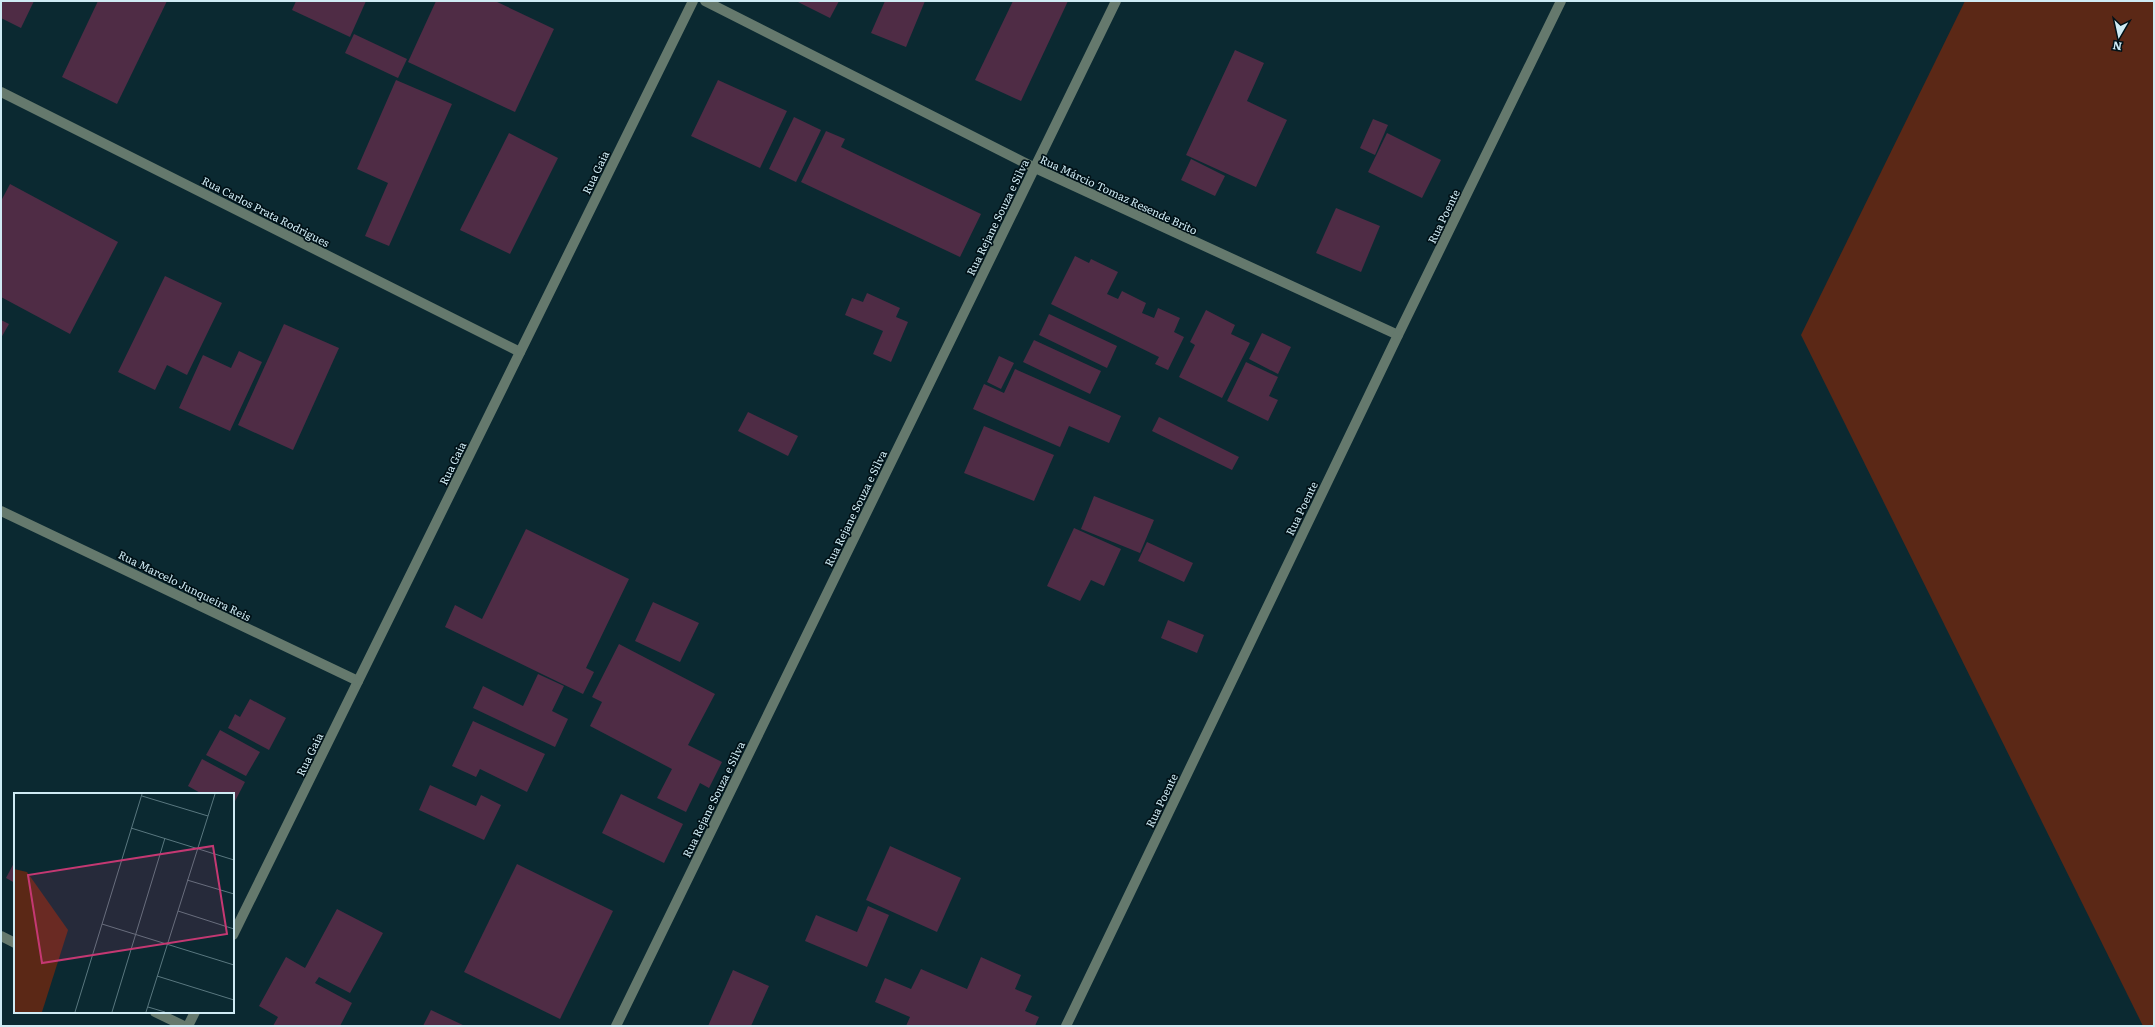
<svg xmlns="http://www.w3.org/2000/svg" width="2155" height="1027" viewBox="0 0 2155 1027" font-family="Literata,serif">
<rect width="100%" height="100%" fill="#0b2931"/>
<path fill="#5b2816" d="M1965,1H2154V1026H2143L1801,335Z"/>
<g fill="#4f2c45">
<path d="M1,1H34L21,28L1,18Z"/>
<path d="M98,1H167L117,104L62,77Z"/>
<path d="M296,1H366L350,37L292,10Z"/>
<path d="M436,1H495L554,29L515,112L408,62Z"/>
<path d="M796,1H839L830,18Z"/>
<path d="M885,1H925L906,47L871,33Z"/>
<path d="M1013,1H1068L1021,101L975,80Z"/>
<path d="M354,34L407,59L398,78L345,53Z"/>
<path d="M1235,50L1264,63L1247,101L1287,120L1256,187L1186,155Z"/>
<path d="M396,80L452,104L389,246L365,236L388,183L357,169Z"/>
<path d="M718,80L787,111L760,168L691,136Z"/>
<path d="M794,117L821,130L796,182L769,169Z"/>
<path d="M1373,119L1388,125L1375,155L1360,148Z"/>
<path d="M826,131L845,139L841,147L981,214L960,257L801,182Z"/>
<path d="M509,133L558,158L510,254L460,230Z"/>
<path d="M1387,133L1441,160L1422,198L1368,172Z"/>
<path d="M1191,159L1225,176L1215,196L1181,180Z"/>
<path d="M10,184L118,242L70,334L1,297V201Z"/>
<path d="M1336,208L1380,226L1361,272L1316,253Z"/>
<path d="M1075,256L1089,263L1091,259L1118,272L1107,294L1118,299L1122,291L1146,303L1142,313L1154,318L1158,308L1180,318L1174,332L1184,337L1168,370L1155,364L1159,357L1051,304Z"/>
<path d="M165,276L222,303L187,375L167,365L155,390L118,372Z"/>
<path d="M867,293L900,308L896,317L908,322L891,362L873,354L883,331L845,315L852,298L863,302Z"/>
<path d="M1206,310L1235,325L1231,334L1250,343L1222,398L1179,377L1195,345L1190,342Z"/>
<path d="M1049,314L1117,346L1107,368L1039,335Z"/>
<path d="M1,320L9,324L1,338Z"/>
<path d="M284,324L339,348L293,450L238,425Z"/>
<path d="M1262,333L1291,347L1278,374L1249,359Z"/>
<path d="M1034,340L1101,371L1090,394L1023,362Z"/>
<path d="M239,351L262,362L230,431L179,408L203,355L231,368Z"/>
<path d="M999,356L1014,363L1001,389L987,382Z"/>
<path d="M1246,362L1278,377L1269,396L1278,400L1268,421L1227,401Z"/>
<path d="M1015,369L1121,416L1109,443L1069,426L1060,447L973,409L984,384L1004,393Z"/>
<path d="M748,412L798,436L788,456L738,431Z"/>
<path d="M1159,417L1239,457L1232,470L1152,431Z"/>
<path d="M984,426L1054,455L1034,501L964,473Z"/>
<path d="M1094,496L1154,520L1140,553L1081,529Z"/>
<path d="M1074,528L1121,549L1104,586L1091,580L1080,601L1047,586Z"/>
<path d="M526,529L629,579L586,668L594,672L583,694L445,627L455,605L482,619Z"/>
<path d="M1147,542L1193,563L1184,582L1138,561Z"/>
<path d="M653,602L699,623L680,662L635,641Z"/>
<path d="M1168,620L1204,635L1197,653L1161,638Z"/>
<path d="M619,644L715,694L688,745L722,762L709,788L700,783L686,812L657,798L672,769L590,726L602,702L592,697Z"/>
<path d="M538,674L564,686L552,711L568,719L555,747L473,708L483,686L523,706Z"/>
<path d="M250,699L286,718L269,750L228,728L235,714L240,717Z"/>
<path d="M473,721L545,754L527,792L480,769L476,777L452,766Z"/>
<path d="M220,730L260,752L246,776L206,755Z"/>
<path d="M202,759L245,782L233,805V794H202L188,786Z"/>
<path d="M430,785L476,806L481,795L501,805L484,840L419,810Z"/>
<path d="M621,794L683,824L664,863L602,833Z"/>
<path d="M890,846L961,878L937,932L866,900Z"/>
<path d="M15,861V883L6,878Z"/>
<path d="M517,864L613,911L560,1019L464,972Z"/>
<path d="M868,906L889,915L867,967L805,941L816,915L857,932Z"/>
<path d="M337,909L383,933L350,993L319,977L315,983L352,1003L340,1026H273L278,1017L259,1006L286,957L305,968Z"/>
<path d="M981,957L1021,975L1015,989L1032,996L1025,1011L1039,1017L1035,1026H906L910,1017L875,1002L885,978L911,989L921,969L967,989Z"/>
<path d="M733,970L769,986L751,1026H708Z"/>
<path d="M431,1010L465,1026H423Z"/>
</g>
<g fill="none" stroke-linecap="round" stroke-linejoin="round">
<g stroke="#65796d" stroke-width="10">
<path d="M705,1L1035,168L1398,335"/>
<path d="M1,92L520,352"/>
<path d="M1,511L358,681"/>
<path d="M233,935L693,1"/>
<path d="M1,936L15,943"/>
<path d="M155,1012L184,1026"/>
<path d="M188,1026L195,1012"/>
<path d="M616,1026L1116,1"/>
<path d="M1066,1026L1398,335L1561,1"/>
</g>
</g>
<g text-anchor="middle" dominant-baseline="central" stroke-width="3.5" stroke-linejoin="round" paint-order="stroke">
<g font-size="11" fill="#cfebf4" stroke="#001117">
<text transform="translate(595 172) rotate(-64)">Rua Gaia</text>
<text transform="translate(1119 194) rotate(25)">Rua Márcio Tomaz Resende Brito</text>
<text transform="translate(266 211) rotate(27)">Rua Carlos Prata Rodrigues</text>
<text transform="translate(1443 216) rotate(-64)">Rua Poente</text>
<text transform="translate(997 217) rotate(-64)">Rua Rejane Souza e Silva</text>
<text transform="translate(452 463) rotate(-64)">Rua Gaia</text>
<text transform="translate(855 508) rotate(-64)">Rua Rejane Souza e Silva</text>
<text transform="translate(1301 508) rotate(-64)">Rua Poente</text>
<text transform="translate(185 585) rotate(26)">Rua Marcelo Junqueira Reis</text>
<text transform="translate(309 754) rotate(-64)">Rua Gaia</text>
<text transform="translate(713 799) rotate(-64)">Rua Rejane Souza e Silva</text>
<text transform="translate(1161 800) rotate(-64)">Rua Poente</text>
</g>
</g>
<g transform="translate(14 793)">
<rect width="220" height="220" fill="#0b2931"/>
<path d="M0,76L13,79L54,137L28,219H0Z" fill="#5b2816"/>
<path fill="none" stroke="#59777f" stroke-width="1" d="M128,3L194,23M117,35L220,67M173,87L220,101M164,118L220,136M88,131L220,172M143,183L220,207M134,214L151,219M61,219L128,1M98,219L151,45M132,219L201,1"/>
<path fill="#c43872" fill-opacity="0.15" stroke="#c43872" stroke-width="2" d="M199,53L213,141L28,170L14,82Z"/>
<rect width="220" height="220" fill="none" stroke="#cfebf4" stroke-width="2"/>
</g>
<rect width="2155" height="1027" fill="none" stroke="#cfebf4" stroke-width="4"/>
<g transform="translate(2119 36) rotate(189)" stroke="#001117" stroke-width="3" paint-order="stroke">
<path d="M0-3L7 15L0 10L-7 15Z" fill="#cfebf4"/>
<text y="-6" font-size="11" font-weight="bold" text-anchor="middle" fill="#cfebf4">N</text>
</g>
</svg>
